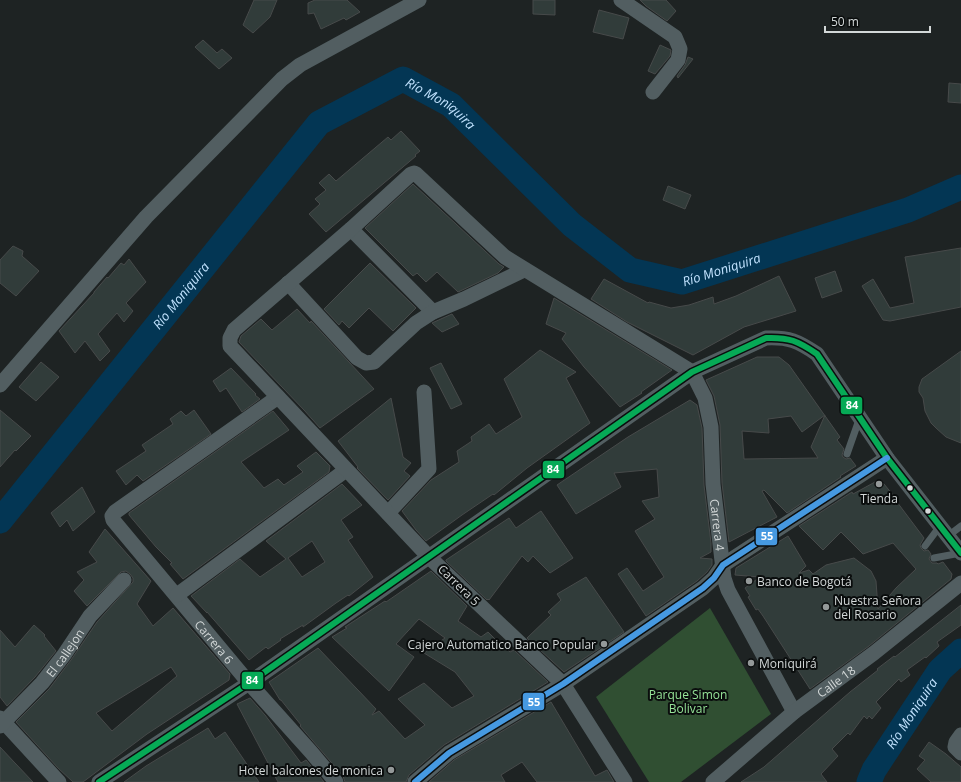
<svg xmlns="http://www.w3.org/2000/svg" width="961" height="782" viewBox="0 0 961 782" font-family="'Open Sans',sans-serif">
<rect width="100%" height="100%" fill="#1e2323"/>
<path fill="#304f32" d="M710,608L771,714L681,782H649L596,697Z"/>
<g fill="none" stroke-linecap="round" stroke-linejoin="round">
<g stroke="#033654" stroke-width="25">
<path id="s1" d="M0,521L319,123L403,79L451,105L572,225L630,270L682,282L908,210L961,187"/>
<path id="s2" d="M869,782L874,770L940,670L961,651"/>
</g>
</g>
<g fill="#313c3a" stroke="#474a4a" fill-rule="evenodd">
<path d="M254,0H277L270,17L253,33L243,25Z"/>
<path d="M315,0H347L360,12L346,20L344,18L321,29L314,13L308,14V3Z"/>
<path d="M533,0H555V15L533,14Z"/>
<path d="M640,0H666L676,11L667,21L646,6Z"/>
<path d="M599,10L629,18L623,39L593,32Z"/>
<path d="M203,40L217,53L222,49L232,58L219,69L195,47Z"/>
<path d="M660,45L671,50L670,56L655,74L648,71Z"/>
<path d="M688,57L693,59L678,78L677,76L685,65Z"/>
<path d="M949,83L961,84V103L948,102Z"/>
<path d="M401,131L420,151L415,155L416,156L326,232L309,214L320,204L315,199L326,190L319,183L329,174L336,181L388,137L391,140Z"/>
<path d="M413,184L499,264L504,267L498,273L458,292L437,272L426,282L417,273L413,276L365,228Z"/>
<path d="M668,186L691,195L685,209L663,200Z"/>
<path d="M13,246L23,251L22,256L39,271L16,296L0,283V260Z"/>
<path d="M961,248V307L890,321L883,320L862,286L873,279L890,308L914,303L905,257Z"/>
<path d="M129,259L146,282L126,303L133,311L124,322L117,313L98,334L110,351L100,361L85,341L75,353L59,331L94,293V292L107,277L108,278L121,263L124,265Z"/>
<path d="M370,263L416,308L393,331L369,308L349,328L342,321L339,325L324,309Z"/>
<path d="M835,271L842,291L822,298L815,278Z"/>
<path d="M779,276L796,311L744,327L693,355L627,322L591,299L604,279L648,303L649,302L671,308L689,305L713,297L714,304L736,296Z"/>
<path d="M554,298L672,370L641,392L642,393L620,407L584,367L562,339L566,333L546,324Z"/>
<path d="M297,309L310,323L311,321L374,389L320,428L304,410L239,342L241,336L261,319L272,330Z"/>
<path d="M452,314L459,324L442,332L432,323Z"/>
<path d="M540,350L576,372L566,378L590,423L527,468L494,495L493,494L462,515L426,541L416,530L402,511L431,480L459,462L457,451L472,441L471,437L489,424L496,434L522,417L504,379Z"/>
<path d="M961,351V443L946,437L936,428L931,423L925,411L923,398L919,392V387L922,379Z"/>
<path d="M757,357H779L789,365L840,437L837,440L844,449L842,455L843,457L846,459L850,458L856,466L840,476L841,477L787,513L764,490L762,491L777,517L729,542L722,483L720,425L714,396L706,380ZM825,415L811,447L818,458L744,459L742,431L769,433L768,419L791,416L802,432Z"/>
<path d="M41,362L59,377L36,401L19,387Z"/>
<path d="M441,363L462,404L451,409L430,368Z"/>
<path d="M231,368L256,394L255,395L260,399L242,412L226,388L220,392L213,381Z"/>
<path d="M391,398L403,457L411,463L404,471L410,476L388,500L357,468L358,467L338,441Z"/>
<path d="M690,400L697,405L702,428L704,485L711,543V552L700,558L712,559V565L707,572L697,581L646,616L618,574L627,568L643,591L664,577L635,531L655,519L642,501L659,497L657,469L614,473L621,487L576,514L557,485L628,437Z"/>
<path d="M0,410L31,436L16,451L15,450L0,467Z"/>
<path d="M194,410L211,434L143,481L137,475L126,485L116,471L146,451L142,445L173,424L170,419L181,411L186,416Z"/>
<path d="M273,411L289,430L241,462L264,488L278,479L284,485L303,472L297,466L316,452L330,466L329,472L183,579L170,564L172,563L156,547L129,515V513Z"/>
<path d="M880,481L884,484L898,501L897,502L924,538L920,545L921,548L924,551L928,550L931,554L929,559L932,563H937L938,564L943,562L952,574L951,579L869,646L810,689L763,616L758,609L756,610L748,597L750,596L745,588L760,577L735,575L736,568L788,536L806,566L799,573L809,570L813,574L826,565L854,558L871,571L876,581L878,609L896,588L916,569L893,543L863,554L841,532L823,550L799,526L852,492L853,494L875,482Z"/>
<path d="M342,484L362,505L341,520L353,537L348,540L373,577L349,596L348,595L336,603L303,627V625L280,639L281,640L268,649L266,647L249,660L207,612V613L191,596L240,559L260,577L286,559L266,541ZM312,541L325,562L302,577L288,558Z"/>
<path d="M82,487L95,512L73,531L67,520L60,527L51,513Z"/>
<path d="M541,511L573,558L550,573L533,556L528,562L522,556L489,600L488,599L487,600L446,561V560L509,518L516,528Z"/>
<path d="M105,529L151,581L137,604L153,626L173,608L230,674L229,680L147,734L83,782H73L58,768L16,722L49,689L71,660L97,622L133,582V578L130,574L126,571L121,572L87,606L74,591L84,580L77,572L97,562L89,552ZM171,667L177,676L112,731L96,713Z"/>
<path d="M431,571L467,606L458,621L481,637L488,632L503,647L504,646L510,652L514,650L548,682L444,745L409,775L406,782H345L343,776L300,726L301,725L281,700H280L269,682L318,648L376,709L372,715L379,711L405,739L425,725L398,699L424,683L452,708L474,696L455,672L424,653L445,638L419,619L396,644L414,657L389,691L332,637L347,628L345,627L351,623L385,601L386,602Z"/>
<path d="M586,577L624,632L564,672L527,638L551,615L548,612L561,600L557,594Z"/>
<path d="M961,605V625L937,642L939,646L926,658L925,657L907,670L910,675L901,682L899,679L876,702L881,708L872,719L869,716L867,719L864,716L850,735L848,733L832,749L838,756L821,774L827,782H741L764,767L850,692L878,670L877,669L894,656L895,657Z"/>
<path d="M34,625L45,635L44,636L56,651L35,677L7,706L0,697V630L15,647Z"/>
<path d="M250,698L265,715L301,763L306,760L324,782H278L237,704Z"/>
<path d="M551,702L595,776L607,770L614,782H537L522,762L501,775L505,782H429L454,760Z"/>
<path d="M208,728L215,739L225,732L259,782H124L146,766Z"/>
<path d="M929,742L946,754L961,767V782H931L917,769L925,760L919,756Z"/>
<path d="M0,747L15,763L33,782H0Z"/>
</g>
<g fill="none" stroke-linecap="round" stroke-linejoin="round">
<g stroke="#525e61" stroke-width="7">
<path d="M847,454L860,417"/>
<path d="M948,536L961,526"/>
<path d="M925,546L940,526"/>
<path d="M934,558L961,553"/>
</g>
<g stroke="#525e61" stroke-width="15">
<path d="M621,0L675,37L680,49L678,60L653,92"/>
<path d="M351,229L433,312"/>
<path d="M288,283L357,358L366,363L374,362L416,323L433,312L464,299L524,270"/>
<path d="M0,385L146,217L282,79L300,65L419,0"/>
<path id="s3" d="M278,397L115,512L112,516L113,520L249,683L311,752L336,782"/>
<path d="M388,513L429,469L424,392"/>
<path d="M177,595L346,470"/>
<path d="M0,718L59,782"/>
<path id="s4" d="M0,726L42,683L64,655L90,616L124,580"/>
<path d="M961,735L956,742L955,747L961,753"/>
<path d="M99,782L249,683L692,372L766,338C789,337 798,341 817,354L887,458L961,553"/>
<path d="M415,782L449,753L563,684L703,588L714,578L723,565L887,458"/>
<path id="s5" d="M625,782L563,684L429,557L230,346V338L234,330L351,229L411,174L414,173L416,174L505,257L692,372L705,398L711,427L713,484L724,578L728,590L794,712"/>
<path id="s6" d="M713,782L794,712L874,653L961,583"/>
</g>
<defs>
<path id="bus-1" d="M99,782L249,683L692,372L766,338C789,337 798,341 817,354L887,458L961,553"/>
<path id="bus-2" d="M415,782L449,753L563,684L703,588L714,578L723,565L887,458"/>
</defs>
<use href="#bus-1" stroke="#0a0d0d" stroke-width="9"/>
<use href="#bus-2" stroke="#0a0d0d" stroke-width="9"/>
<use href="#bus-1" stroke="#06aa56" stroke-width="6"/>
<use href="#bus-2" stroke="#4699e1" stroke-width="6"/>
</g>
<g fill="#949999" stroke="#0a0d0d" stroke-width="1.5">
<circle cx="879" cy="484" r="4"/>
<circle cx="749" cy="581" r="4"/>
<circle cx="826" cy="607" r="4"/>
<circle cx="604" cy="644" r="4"/>
<circle cx="751" cy="663" r="4"/>
<circle cx="391" cy="770" r="4"/>
</g>
<g fill="#d3d8d8" stroke="#0a0d0d" stroke-width="1.5">
<circle cx="910" cy="488" r="3.5"/>
<circle cx="928" cy="511" r="3.5"/>
</g>
<g text-anchor="middle" dominant-baseline="central" stroke-width="4" stroke-linejoin="round" paint-order="stroke">
<g font-size="12" fill="#d3d8d8" stroke="#0a0d0d" text-anchor="start">
<text x="879" y="498" text-anchor="middle">Tienda</text>
<text x="757" y="581">Banco de Bogotá</text>
<text x="834" y="600">Nuestra Señora<tspan x="834" dy="14">del Rosario</tspan></text>
<text x="596" y="644" text-anchor="end">Cajero Automatico Banco Popular</text>
<text x="759" y="663">Moniquirá</text>
<text x="383" y="770" text-anchor="end">Hotel balcones de monica</text>
</g>
<g font-size="12" fill="#d3d8d8" stroke="#0a0d0d">
<text stroke="none"><textPath href="#s5" startOffset="1347">Carrera 4</textPath></text>
<text transform="translate(459 585) rotate(44)">Carrera 5</text>
<text stroke="none"><textPath href="#s3" startOffset="367">Carrera 6</textPath></text>
<text stroke="none"><textPath href="#s4" startOffset="98">El callejon</textPath></text>
<text stroke="none"><textPath href="#s6" startOffset="159">Calle 18</textPath></text>
</g>
<g font-size="12" fill="#96e498" stroke="#0a0d0d">
<text x="688" y="694">Parque Simon<tspan x="688" dy="14">Bolivar</tspan></text>
</g>
<g font-size="13" font-style="italic" fill="#c1e2fe" stroke="#0a0d0d">
<text stroke="none"><textPath href="#s1" startOffset="650">Río Moniquira</textPath></text>
<text stroke="none"><textPath href="#s1" startOffset="998">Río Moniquira</textPath></text>
<text stroke="none"><textPath href="#s1" startOffset="289">Río Moniquira</textPath></text>
<text stroke="none"><textPath href="#s2" startOffset="81">Río Moniquira</textPath></text>
</g>
</g>
<g stroke="#0a0d0d" stroke-width="1.5">
<rect x="840" y="396" width="23" height="19" rx="4" fill="#06aa56"/>
<rect x="542" y="460" width="23" height="19" rx="4" fill="#06aa56"/>
<rect x="755" y="527" width="23" height="19" rx="4" fill="#4699e1"/>
<rect x="241" y="671" width="23" height="19" rx="4" fill="#06aa56"/>
<rect x="522" y="692" width="23" height="19" rx="4" fill="#4699e1"/>
</g>
<g font-size="11" text-anchor="middle" font-weight="bold" fill="#fff">
<text x="852" y="409">84</text>
<text x="553" y="473">84</text>
<text x="767" y="540">55</text>
<text x="252" y="684">84</text>
<text x="534" y="706">55</text>
</g>
<path d="M825 26v6h105v-6" fill="none" stroke="#d3d8d8" stroke-width="2"/>
<text x="831" y="26" font-size="12" fill="#d3d8d8" stroke="#0a0d0d" stroke-width="3" paint-order="stroke">50 m</text>
</svg>
